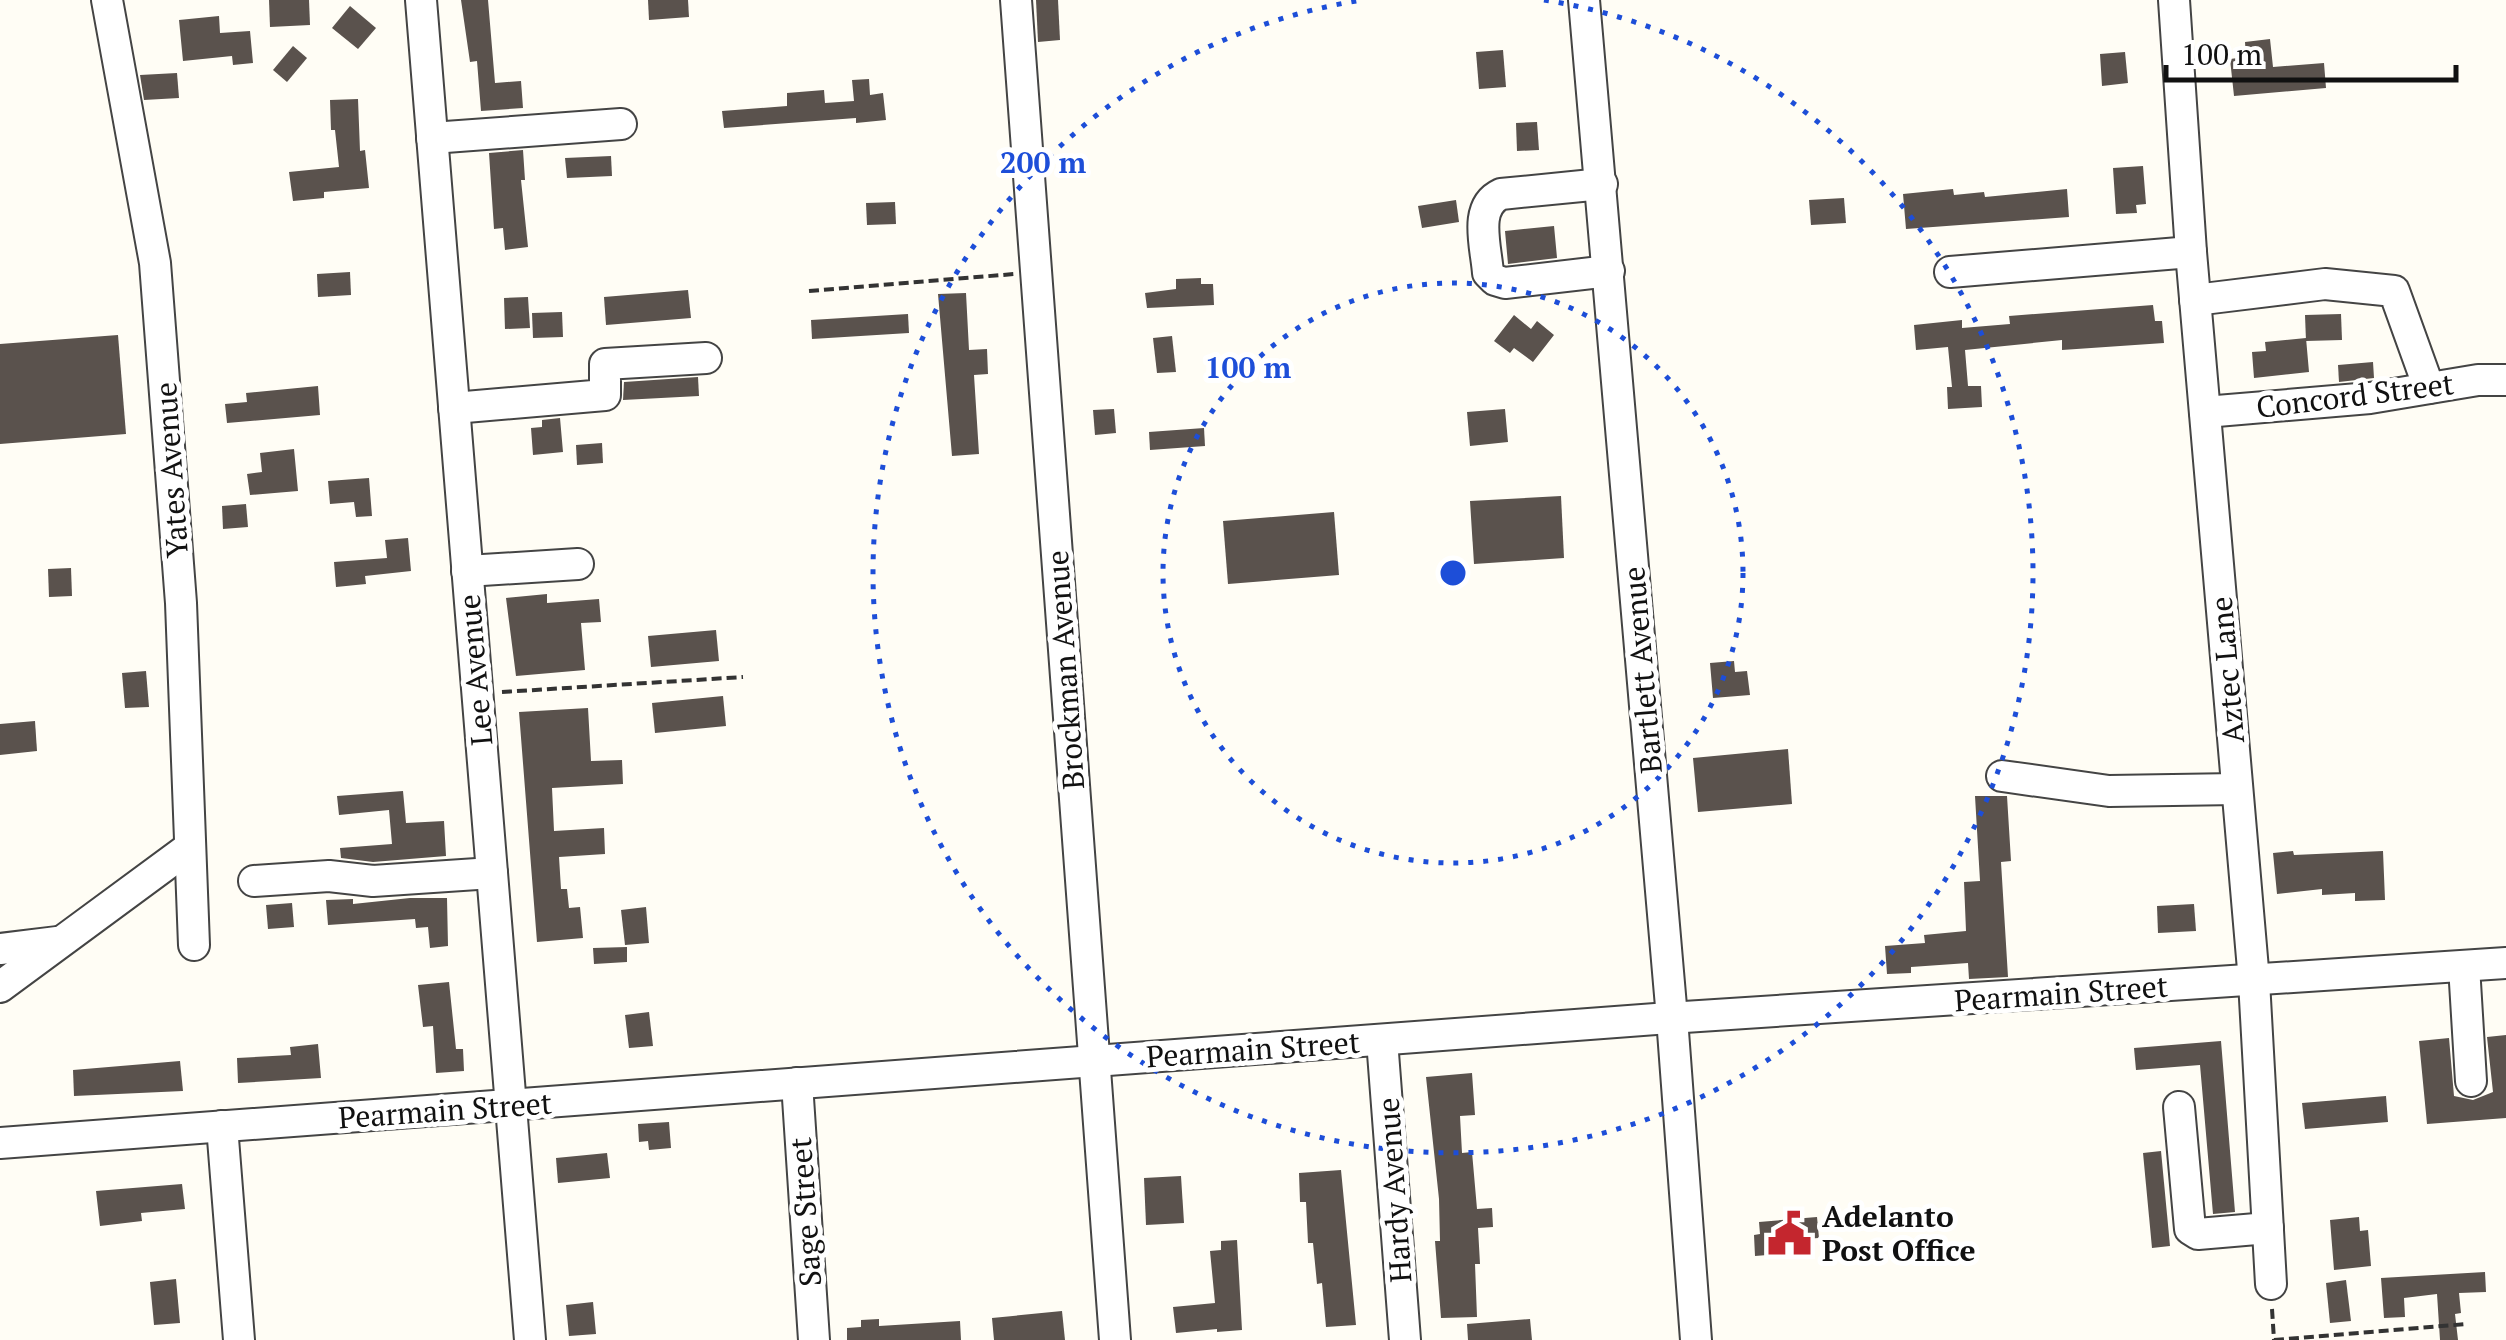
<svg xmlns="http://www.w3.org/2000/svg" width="2506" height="1340" viewBox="0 0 2506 1340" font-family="'PT Serif',serif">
<rect width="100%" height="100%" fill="#fffdf5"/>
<g fill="#5a524d">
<path d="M269,0H309L310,25L270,27Z"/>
<path d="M461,0H488L495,83L521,81L523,108L481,111L477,61L470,62Z"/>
<path d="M648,0H688L689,17L649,20Z"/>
<path d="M1036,0H1058L1060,40L1038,42Z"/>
<path d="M350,6L376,28L358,49L332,28Z"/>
<path d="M219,16L220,33L250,31L253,63L233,65L232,56L183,61L179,20Z"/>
<path d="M2270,39L2273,67L2324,63L2326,88L2234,96L2230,59L2246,57L2245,42Z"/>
<path d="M293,46L307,58L287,82L273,70Z"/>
<path d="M1503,50L1506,87L1479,89L1476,52Z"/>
<path d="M2125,52L2128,83L2102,86L2100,54Z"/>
<path d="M177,73L179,98L144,100L140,75Z"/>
<path d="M869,79L870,95L883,93L886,120L856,123V118L724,128L722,111L787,106V93L824,90L825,103L854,101L852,80Z"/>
<path d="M358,99L360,151L365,150L369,188L324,192V198L293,201L289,172L339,167L335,130H331L330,100Z"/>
<path d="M1537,122L1539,150L1517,151L1516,123Z"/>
<path d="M523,150L525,180H521L528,247L505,250L503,228L494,229L489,153Z"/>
<path d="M611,156L612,176L567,178L565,158Z"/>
<path d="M2143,166L2146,204L2136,205L2137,213L2116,214L2113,168Z"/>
<path d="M1953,189L1954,195L1984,192L1985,197L2067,189L2069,217L1906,229L1903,194Z"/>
<path d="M1844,198L1846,223L1811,225L1809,200Z"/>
<path d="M1456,200L1459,222L1422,228L1418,206Z"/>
<path d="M895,202L896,224L867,225L866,203Z"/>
<path d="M1554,226L1557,258L1508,264L1505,231Z"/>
<path d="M350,272L351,295L318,297L317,274Z"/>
<path d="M1201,278V284H1213L1214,305L1147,308L1145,293L1176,289V279Z"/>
<path d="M688,290L691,318L606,325L604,297Z"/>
<path d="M966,293L969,350L987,349L988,374L974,375L979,454L952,456L938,294Z"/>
<path d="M528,297L530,328L505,329L504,298Z"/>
<path d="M2153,305L2155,321H2162L2164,343L2062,350V340L1965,350L1968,386H1981L1982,407L1948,409L1947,387H1952L1948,347L1916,350L1914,325L1962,320V328L2010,324L2009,316Z"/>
<path d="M562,312L563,337L533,338L532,313Z"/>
<path d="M908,314L909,333L812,339L811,320Z"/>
<path d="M2341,314L2342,340L2306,341L2305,315Z"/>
<path d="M1514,315L1531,329L1537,321L1554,335L1533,362L1514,348L1510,353L1494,341Z"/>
<path d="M118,335L126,434L0,444V344Z"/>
<path d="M1172,336L1176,372L1157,373L1153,338Z"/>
<path d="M2306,338L2309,372L2254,378L2252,352L2266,351L2265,342Z"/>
<path d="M2373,362L2374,378L2339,382L2338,365Z"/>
<path d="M698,377L699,396L623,400L624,382Z"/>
<path d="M318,386L320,415L227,423L225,404L247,402L246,393Z"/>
<path d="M1114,409L1116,433L1095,435L1093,410Z"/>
<path d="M1505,409L1508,442L1470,446L1467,412Z"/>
<path d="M560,418L563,452L533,455L531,428L542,427V420Z"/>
<path d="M1204,428L1205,446L1150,450L1149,432Z"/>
<path d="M602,443L603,463L577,465L576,445Z"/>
<path d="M294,449L298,491L250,495L247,474L262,472L260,453Z"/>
<path d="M369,478L372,516L356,517L354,502L330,504L328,481Z"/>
<path d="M1561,496L1564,558L1474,564L1470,501Z"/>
<path d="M246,504L248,527L223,529L222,506Z"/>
<path d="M1334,512L1339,575L1228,584L1223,521Z"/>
<path d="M408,538L411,571L365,576L366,584L336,587L334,562L387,558L385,540Z"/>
<path d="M71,568L72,596L49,597L48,569Z"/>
<path d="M547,594V603L599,599L601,622L581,623L585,670L516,676L506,598Z"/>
<path d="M716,630L719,661L651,667L648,636Z"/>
<path d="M1734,661L1735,672L1747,671L1750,695L1713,698L1710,663Z"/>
<path d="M146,671L149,707L125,708L122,673Z"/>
<path d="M723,696L726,726L655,733L652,703Z"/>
<path d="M588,708L591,761L622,760L623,784L552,788L554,831L604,828L605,854L559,857L561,889H567L569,908L580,907L583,938L537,942L519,712Z"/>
<path d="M35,721L37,751L0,755V724Z"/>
<path d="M1788,749L1792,804L1698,812L1693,758Z"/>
<path d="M403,791L406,823L444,821L446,856L373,862L341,858L340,848L392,844L389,810L339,815L337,796Z"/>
<path d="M1975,796H2007L2011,861L2001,862L2008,977L1969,979L1968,963L1911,967V973L1887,974L1885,946L1925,943L1924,935L1966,931L1964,882L1980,881Z"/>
<path d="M2293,851L2294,855L2383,851L2385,900L2355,901V893L2322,895V889L2277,894L2273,853Z"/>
<path d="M410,898H447L448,946L430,948L428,927L416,928L415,919L328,925L326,900L353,899V904Z"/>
<path d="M292,903L294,927L268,929L266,905Z"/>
<path d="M2194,904L2196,931L2158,933L2157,906Z"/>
<path d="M646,907L649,943L625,945L621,910Z"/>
<path d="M627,947V962L594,964L593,948Z"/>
<path d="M449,982L456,1049H463L464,1071L436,1073L433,1026L423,1027L418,985Z"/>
<path d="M649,1012L653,1046L629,1048L625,1015Z"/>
<path d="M2506,1035V1118L2427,1124L2419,1041L2449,1038L2454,1096L2473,1100L2493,1092L2487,1037Z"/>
<path d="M2221,1041L2235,1212L2213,1214L2200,1065L2136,1070L2134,1048Z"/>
<path d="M318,1044L321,1078L238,1083L237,1058L291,1055L290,1047Z"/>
<path d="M180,1061L183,1091L74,1096L73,1070Z"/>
<path d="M1472,1073L1475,1115L1460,1116L1462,1153L1472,1152L1477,1209L1492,1208L1493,1227L1478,1228L1480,1264H1475L1477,1317L1441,1318L1435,1241H1440L1439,1199L1426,1077Z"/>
<path d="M2386,1096L2388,1122L2305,1129L2302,1103Z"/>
<path d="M669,1122L671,1148L649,1150L648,1141L639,1142L638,1124Z"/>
<path d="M2161,1151L2170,1246L2152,1248L2143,1153Z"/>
<path d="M607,1153L610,1178L558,1183L556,1158Z"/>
<path d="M1341,1170L1356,1325L1326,1327L1322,1283L1317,1284L1313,1243H1308L1306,1202H1300L1299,1173Z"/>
<path d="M1181,1176L1184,1223L1146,1225L1144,1178Z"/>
<path d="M182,1184L185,1209L141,1213L142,1221L100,1226L96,1191Z"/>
<path d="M1817,1217L1819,1238L1803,1239L1804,1252L1755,1256L1754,1235L1760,1234L1759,1222Z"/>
<path d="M2359,1217L2360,1231L2368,1230L2371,1266L2334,1270L2330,1220Z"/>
<path d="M1237,1240L1242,1330L1217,1332V1329L1176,1333L1173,1307L1215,1303L1210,1251L1221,1250V1241Z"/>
<path d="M2485,1272L2486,1292L2459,1293L2461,1313L2455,1314L2458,1340H2440L2437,1294L2404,1298L2405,1317L2384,1318L2381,1278Z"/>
<path d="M176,1279L180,1323L154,1325L150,1282Z"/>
<path d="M2346,1280L2351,1321L2330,1323L2326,1283Z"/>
<path d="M593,1302L596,1334L569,1336L566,1305Z"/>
<path d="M1062,1311L1065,1340H994L992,1318Z"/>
<path d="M879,1319V1326L960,1321L961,1340H847V1328L861,1327V1320Z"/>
<path d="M1530,1319L1532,1340H1468L1467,1324Z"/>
</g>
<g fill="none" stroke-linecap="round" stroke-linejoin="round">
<defs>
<g id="minor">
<path d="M107,0L155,263L181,603L194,945"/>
<path d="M421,0L530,1340"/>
<path d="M1016,0L1115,1340"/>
<path d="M1584,0L1672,1018L1696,1340"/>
<path d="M2174,0L2191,252L2254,981L2271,1284"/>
<path d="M432,138L621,124"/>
<path d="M1602,184L1501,194C1473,207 1486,246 1488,273L1495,280L1505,283L1609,271"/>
<path d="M1950,272L2191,252"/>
<path d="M2195,300L2325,284L2394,291L2429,388"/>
<path d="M454,408L605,395V364L706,358"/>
<path d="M2205,412L2370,398L2478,380H2506"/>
<path d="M467,571L578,564"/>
<path d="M2002,776L2109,791L2237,789"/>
<path d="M254,881L329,876L373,881L492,873"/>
<path d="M0,949L57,942"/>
<path d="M2464,966L2471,1081"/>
<path d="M0,987L190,847"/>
<path d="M1382,1040L1405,1340"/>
<path d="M797,1083L814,1340"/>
<path d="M2179,1107L2190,1229L2198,1234L2268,1228"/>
<path d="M222,1126L239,1340"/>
<path d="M0,1143L1669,1018L2506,963"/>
</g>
</defs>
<use href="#minor" stroke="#444" stroke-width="34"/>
<g stroke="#333" stroke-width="4" stroke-dasharray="10 5" stroke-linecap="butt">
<path d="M809,291L1014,274"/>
<path d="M502,692L743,677"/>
<path d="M2272,1309L2274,1340"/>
<path d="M2274,1340L2467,1324"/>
</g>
<use href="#minor" stroke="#fff" stroke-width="30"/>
</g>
<g fill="none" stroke="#1d4ed8" stroke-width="5" stroke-dasharray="5 10">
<circle cx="1453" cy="573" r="290"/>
<path d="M1544 0A580 580 0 1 1 1362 0"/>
</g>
<defs>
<symbol id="civic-bare" viewBox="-9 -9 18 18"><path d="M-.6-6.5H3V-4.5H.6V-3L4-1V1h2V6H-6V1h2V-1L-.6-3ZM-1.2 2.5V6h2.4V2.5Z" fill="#c4262e" stroke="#fff" stroke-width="2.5" paint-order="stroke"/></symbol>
</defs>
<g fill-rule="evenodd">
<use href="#civic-bare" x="1758" y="1202" width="63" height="63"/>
</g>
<g text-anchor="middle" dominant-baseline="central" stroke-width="10" stroke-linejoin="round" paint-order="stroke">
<g font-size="30" fill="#111" stroke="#fff">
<text transform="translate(2355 395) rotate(-7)">Concord Street</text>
<text transform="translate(171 470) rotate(-94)">Yates Avenue</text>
<text transform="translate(475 670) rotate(-95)">Lee Avenue</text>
<text transform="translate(1065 670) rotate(-94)">Brockman Avenue</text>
<text transform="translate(1642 670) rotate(-95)">Bartlett Avenue</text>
<text transform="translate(2227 670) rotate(-95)">Aztec Lane</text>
<text transform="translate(2061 993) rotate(-4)">Pearmain Street</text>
<text transform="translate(1253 1049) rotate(-4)">Pearmain Street</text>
<text transform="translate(445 1110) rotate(-4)">Pearmain Street</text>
<text transform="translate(1394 1190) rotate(-94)">Hardy Avenue</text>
<text transform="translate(805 1212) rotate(-94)">Sage Street</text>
</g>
<g font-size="30" font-weight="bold" fill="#111" stroke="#fff" text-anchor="start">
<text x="1822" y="1216">Adelanto<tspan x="1822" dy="34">Post Office</tspan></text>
</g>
</g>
<circle cx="1453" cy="573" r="15" fill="#1d4ed8" stroke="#fff" stroke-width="5"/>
<g font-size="30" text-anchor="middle" font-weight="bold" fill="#1d4ed8" stroke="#fff" stroke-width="10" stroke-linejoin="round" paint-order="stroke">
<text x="1043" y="173">200 m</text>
<text x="1248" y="378">100 m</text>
</g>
<path d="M2166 65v15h290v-15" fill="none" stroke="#111111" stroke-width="5"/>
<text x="2181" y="65" font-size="30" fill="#111111" stroke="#ffffff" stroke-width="8" paint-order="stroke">100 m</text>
</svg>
